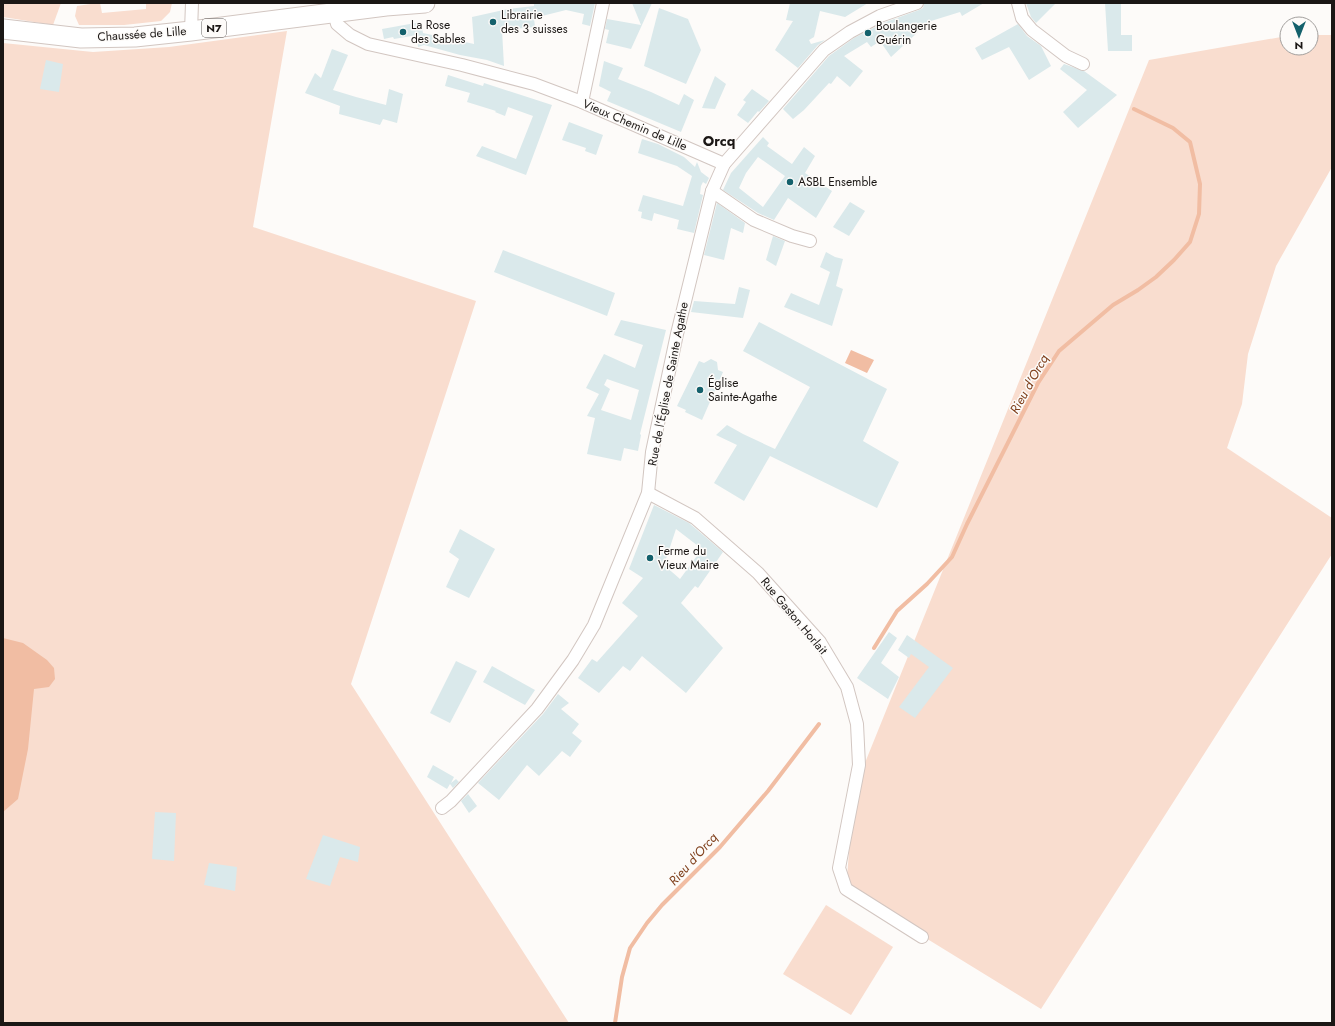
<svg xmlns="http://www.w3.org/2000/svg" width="1335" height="1026" viewBox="0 0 1335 1026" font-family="Jost,sans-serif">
<rect width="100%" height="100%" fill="#fdfbf9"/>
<g fill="#f9ddcf">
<path d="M3,3H61L53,25L3,17Z"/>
<path d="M97,3H100L102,13L146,9V3H172L170,12L161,21L124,25H79L75,16L77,6Z"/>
<path d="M287,31L253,227L476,301L351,684L569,1023H3V43L93,52L169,47Z"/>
<path d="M1311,35H1332V167L1276,266L1248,354L1242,404L1227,448L1332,518V554L1041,1009L846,889L854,790L1149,60L1287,36V48H1311Z"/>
<path d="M826,905L893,947L851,1015L783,974Z"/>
</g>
<g fill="#f1bda3">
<path d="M851,350L874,360L867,373L845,363Z"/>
<path d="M3,638L23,643L47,660L54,668L55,679L49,687L34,689L28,749L18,799L3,812Z"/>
</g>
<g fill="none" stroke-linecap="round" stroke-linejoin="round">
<g stroke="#f1bda3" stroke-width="4">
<path d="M874,648L897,611L927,584L952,557L967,524L1038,383L1059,351L1113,305L1138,290L1156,277L1174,260L1190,242L1199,214L1200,184L1190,142L1173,128L1134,109"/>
<path d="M615,1023L622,977L630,948L647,923L662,905L720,847L768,791L819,724"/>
</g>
</g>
<g fill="#dae9eb" fill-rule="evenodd">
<path d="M534,3H595L590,26L582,24L584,14L566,10L534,18L535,27L502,30L504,66L487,60L460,55L424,45L418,47L417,35L394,39L393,37L384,39L382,29L421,22L423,33L474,44L472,17L508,9L534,6Z"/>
<path d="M632,3H652L631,49L606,43L609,30L605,29L607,19L641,25Z"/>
<path d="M790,3H868L845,17L820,11L814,37L809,40L811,44L825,40L818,45L798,68L775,50L793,21L786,20Z"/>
<path d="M928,3H984L962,16L960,12L931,21L916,29L918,32L891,57L880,41L871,47L867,42L844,56L863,71L850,87L837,76L831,84L829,83L804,110L793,119L783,109L829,56L854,38L883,23L919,10L923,8L924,4Z"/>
<path d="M1026,3H1056L1036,23L1031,17Z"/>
<path d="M1105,3H1121V35H1132V51H1108Z"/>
<path d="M659,8L688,19L701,50L686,84L644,66Z"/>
<path d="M1018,24L1027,36L1041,46L1051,66L1029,80L1009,47L982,60L975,48Z"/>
<path d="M332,49L348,55L333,90L356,97L386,105L389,89L403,94L397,123L383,119L380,125L339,114L340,106L305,93L315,73L321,78Z"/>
<path d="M46,60L63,64L59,92L40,89Z"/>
<path d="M604,61L623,68L618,79L651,92L679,105L684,94L694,100L681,132L607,101L611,92L599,86Z"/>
<path d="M1064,64L1084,71L1117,95L1078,128L1063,112L1087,90L1060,69Z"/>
<path d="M448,75L483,86L484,83L552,105L526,175L476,156L482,146L516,159L533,116L508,107L505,116L495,112L496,111L467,102L470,93L445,86Z"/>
<path d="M715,76L726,84L715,109L702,108Z"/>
<path d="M752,89L769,101L759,112L758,111L748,123L737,115L746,102L743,100Z"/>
<path d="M569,122L603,135L596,155L585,151L586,148L562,140Z"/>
<path d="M763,137L769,143L767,146L792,164L804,147L815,156L805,173L832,191L816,218L788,198L774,220L758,213L723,190L731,173ZM758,157L785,176L763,207L739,188L746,173Z"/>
<path d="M642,139L658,144L684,157L695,167L697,162L701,172L709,178L706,184L703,182L701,186L700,194L703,195L694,233L677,229L679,220L654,213L652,221L641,218L642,212L638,211L643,195L683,206L692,176L677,166L638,153Z"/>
<path d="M850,202L865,211L849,236L833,227Z"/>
<path d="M717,203L745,223L743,233L731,228L724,260L704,255Z"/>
<path d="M773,236L785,241L776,266L766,260Z"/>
<path d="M503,250L615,293L607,316L494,272Z"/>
<path d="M826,252L835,257L843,259L836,286L843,289L832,326L784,307L791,293L819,305L830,272L820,267Z"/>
<path d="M739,287L750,290L743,318L691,312L694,301L735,304Z"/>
<path d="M621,320L666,330L640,434L641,435L638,451L624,448L621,461L587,454L595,418L587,416L599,394L586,388L604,354L635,368L643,345L614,335ZM607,379L639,390L631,420L601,410L610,389L604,385Z"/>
<path d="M759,322L887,389L863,441L899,462L877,508L770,456L744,501L714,483L737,445L716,435L727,425L743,434L775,449L810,387L743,351Z"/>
<path d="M711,359L717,362L718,370L723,372L702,420L685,412L686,410L677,406L699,361L704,363Z"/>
<path d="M654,505L689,523L723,552L698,588L695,586L681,603L723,648L686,693L642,656L630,671L623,666L599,693L578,678L592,659L597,662L638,616L622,603L643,578L629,569ZM676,529L702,549L680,579L664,565Z"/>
<path d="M460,529L495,549L469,598L446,587L459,559L449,552Z"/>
<path d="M889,632L897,638L881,663L899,677L888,699L857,678Z"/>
<path d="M907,635L953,668L915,718L899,707L929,667L911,654L909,658L898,650Z"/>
<path d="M456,661L477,671L450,723L430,713Z"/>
<path d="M492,666L535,690L525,705L483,682Z"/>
<path d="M558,694L569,703L561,709L579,724L572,733L582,741L570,757L562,751L539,776L527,765L499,800L478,783L543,714Z"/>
<path d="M433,765L454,777L451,783L456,779L459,782L453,788L450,784L447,789L427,777Z"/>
<path d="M468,794L477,806L469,813L461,801Z"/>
<path d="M155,812L176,813L174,861L152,859Z"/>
<path d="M323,835L360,847L358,862L340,857L330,886L306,879Z"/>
<path d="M209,863L237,867L235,891L204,885Z"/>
</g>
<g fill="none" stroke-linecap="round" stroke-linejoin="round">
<defs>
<g id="minor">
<path d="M1018,3L1022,18L1032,30L1066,56L1083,64"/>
<path d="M334,13L337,24L350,35L368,44L462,65L534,84L582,102L724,164"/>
<path d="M191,31L192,3"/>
<path d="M582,102L603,3"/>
<path d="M712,191L754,220L792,236L810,241"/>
<path d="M648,493L695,518L758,573L820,642L847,687L857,724L859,765L839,868L846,889L922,937"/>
<path d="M442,808L451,801L537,709L573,660L594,625L648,493L652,452L677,334L712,191L724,164L824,50L850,32L880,16L917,3"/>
</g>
<path id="primary" d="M3,29L81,38L135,37L191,31L386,6L425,3"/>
</defs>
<use href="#minor" stroke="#d2c6c1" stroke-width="14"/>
<use href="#primary" stroke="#d2c6c1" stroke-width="21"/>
<use href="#minor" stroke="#fff" stroke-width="12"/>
<use href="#primary" stroke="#fff" stroke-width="19"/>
</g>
<g fill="#14616c" stroke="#fdfbf9" stroke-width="1.5">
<circle cx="493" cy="22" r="4"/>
<circle cx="403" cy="32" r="4"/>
<circle cx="868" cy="33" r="4"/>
<circle cx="790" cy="182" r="4"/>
<circle cx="700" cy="390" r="4"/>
<circle cx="650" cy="558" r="4"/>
</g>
<g text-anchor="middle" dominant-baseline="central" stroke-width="3" stroke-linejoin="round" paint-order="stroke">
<rect fill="#fdfbf9" stroke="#5f5b59" stroke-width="1" x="202" y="19" width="24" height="18" rx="3"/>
<g font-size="11" font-weight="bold" fill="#1b1715">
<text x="214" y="28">N7</text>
</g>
<g font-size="12" fill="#1b1715" stroke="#fdfbf9" text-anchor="start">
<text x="501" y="15">Librairie<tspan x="501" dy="14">des 3 suisses</tspan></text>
<text x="411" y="25">La Rose<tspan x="411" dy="14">des Sables</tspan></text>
<text x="876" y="26">Boulangerie<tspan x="876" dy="14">Guérin</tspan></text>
<text x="798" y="182">ASBL Ensemble</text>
<text x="708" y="383">Église<tspan x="708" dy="14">Sainte-Agathe</tspan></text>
<text x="658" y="551">Ferme du<tspan x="658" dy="14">Vieux Maire</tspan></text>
</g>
<g font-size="12" fill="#1b1715" stroke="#fdfbf9">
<text transform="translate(142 34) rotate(-4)">Chaussée de Lille</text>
<text transform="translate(635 125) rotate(23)">Vieux Chemin de Lille</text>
<text transform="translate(668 384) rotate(-79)">Rue de l'Église de Sainte Agathe</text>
<text transform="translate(794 616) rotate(50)">Rue Gaston Horlait</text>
</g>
<g font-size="13" font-style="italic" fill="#80411d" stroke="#fdfbf9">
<text transform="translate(1029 384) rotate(-61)">Rieu d'Orcq</text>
<text transform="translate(693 859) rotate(-48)">Rieu d'Orcq</text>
</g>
<g font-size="14" font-weight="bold" fill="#1b1715" stroke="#fdfbf9">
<text x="719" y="141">Orcq</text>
</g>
</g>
<rect width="1335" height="1026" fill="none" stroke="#1b1715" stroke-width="8"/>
<g transform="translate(1299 36) rotate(180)"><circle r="19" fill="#fdfbf9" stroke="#a3a09e"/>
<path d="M0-3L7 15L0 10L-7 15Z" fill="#14616c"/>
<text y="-6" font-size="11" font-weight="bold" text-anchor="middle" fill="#1b1715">N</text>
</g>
</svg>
